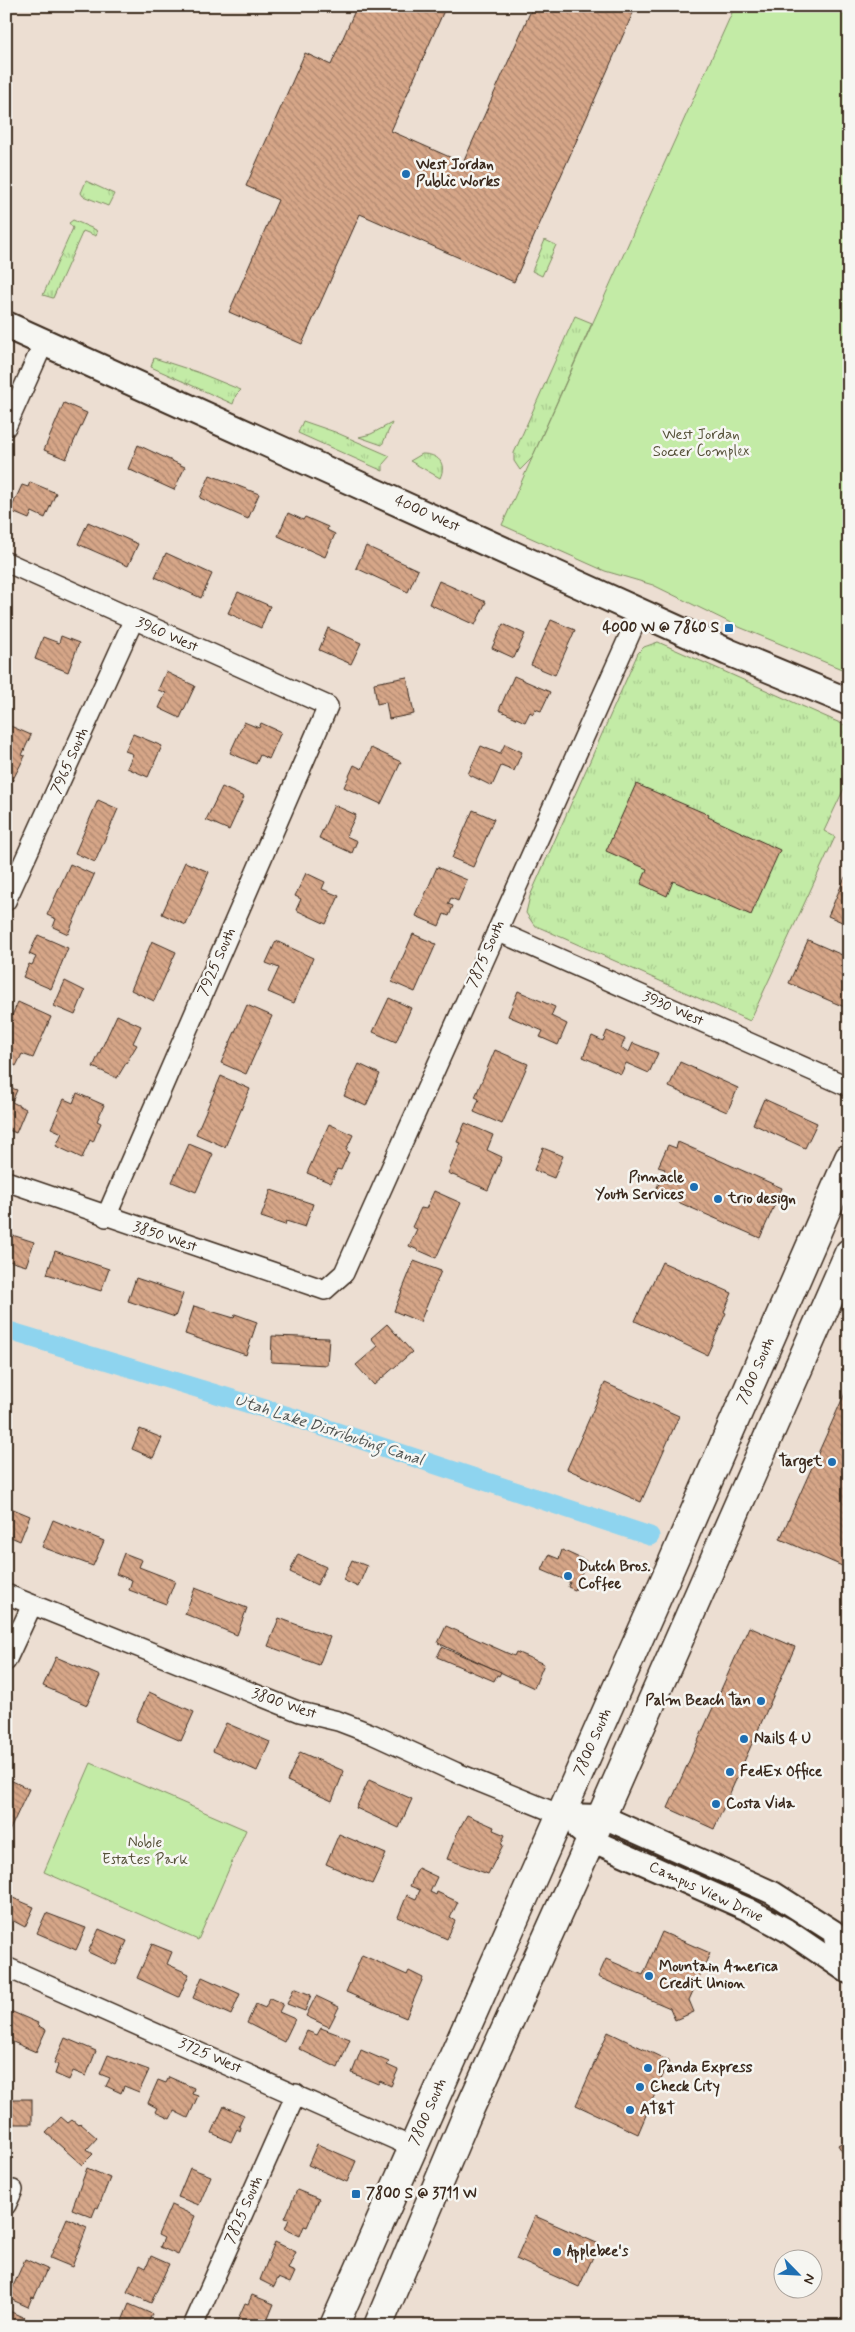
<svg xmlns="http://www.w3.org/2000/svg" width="855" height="2332" viewBox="0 0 855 2332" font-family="Mynerve,sans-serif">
<defs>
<pattern id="grass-tufts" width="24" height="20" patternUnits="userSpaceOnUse" patternTransform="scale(1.25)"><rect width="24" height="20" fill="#c3eba6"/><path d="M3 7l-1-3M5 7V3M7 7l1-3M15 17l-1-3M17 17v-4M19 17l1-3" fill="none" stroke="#a8ca8e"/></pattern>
<pattern id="building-back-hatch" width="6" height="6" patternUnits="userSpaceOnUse" patternTransform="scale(1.25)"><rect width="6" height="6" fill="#d6a688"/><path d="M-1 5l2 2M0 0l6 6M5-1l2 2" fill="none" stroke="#af876f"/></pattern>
</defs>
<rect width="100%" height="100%" fill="#ecded2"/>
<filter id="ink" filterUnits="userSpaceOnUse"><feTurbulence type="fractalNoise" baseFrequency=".02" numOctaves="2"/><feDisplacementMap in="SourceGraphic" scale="10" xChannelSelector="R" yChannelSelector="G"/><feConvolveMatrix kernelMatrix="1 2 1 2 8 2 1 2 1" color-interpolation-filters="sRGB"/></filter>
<g filter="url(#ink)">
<g fill="url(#grass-tufts)" stroke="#7f8a62">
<path d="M86,181L114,194L108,206L83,196L81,193Z"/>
<path d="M73,220L96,230L97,233L96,236L83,231L53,298L43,295L73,228L69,223Z"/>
<path d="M545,240L556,245L542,276L532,271Z"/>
<path d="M575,316L592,323L532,458L520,470L514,461V453Z"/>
<path d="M154,358L197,372L241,390L236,395L233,404L151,367Z"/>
<path d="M303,421L335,432L390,456L383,464V471L298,433Z"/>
<path d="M392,423L382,445L359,437L371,434Z"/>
<path d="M422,454C438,454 447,463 440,478L410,461Z"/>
<path d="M658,642L849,727V778L824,831L835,837L750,1021L534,925L526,913L530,896L638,653L644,647Z"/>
</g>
<g fill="#c3eba6" stroke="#7f8a62">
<path d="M735,6H849V672L739,627L653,585L605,571L502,525Z"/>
<path d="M91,1763L246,1830L198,1940L44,1872Z"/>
</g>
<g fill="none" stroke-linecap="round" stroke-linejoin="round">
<path stroke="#8ed4ef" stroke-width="19" d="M6,1330L292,1417L650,1536"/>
</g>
<g fill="url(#building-back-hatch)" stroke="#3b2a1e">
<path d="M357,6H446L391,131L463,163L533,6H636L514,282L360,214L302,344L229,312L278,200L246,186L305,53L331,65Z"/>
<path d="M64,403L87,413L66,459L44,450Z"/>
<path d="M138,445L185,467L174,490L128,469Z"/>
<path d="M210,475L259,494L248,519L200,498Z"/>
<path d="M30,482L56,493L45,518L32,512L29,519L10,511L22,485L28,487Z"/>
<path d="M288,513L303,520L305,517L328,527L327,530L335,534L325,557L278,536Z"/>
<path d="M88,522L138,544L128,566L78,544Z"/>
<path d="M366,546L418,570L408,592L356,568Z"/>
<path d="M166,553L212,574L201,598L155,577Z"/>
<path d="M439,581L486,602L475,625L429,604Z"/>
<path d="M238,592L270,606L261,628L228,613Z"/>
<path d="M551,620L575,630L555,675L531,665Z"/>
<path d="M503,624L525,634L514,658L492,648Z"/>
<path d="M328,628L361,643L351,664L319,650Z"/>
<path d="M61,636L79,643L68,672L35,659L43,637L59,643Z"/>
<path d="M166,672L195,686L180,718L159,708L166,693L158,690Z"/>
<path d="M514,676L550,692L541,711L535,709L533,714L530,712L525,722L499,710Z"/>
<path d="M407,677L414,714L389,719L386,702L377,704L374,683Z"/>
<path d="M244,722L259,728L261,723L281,732L269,759L260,755L256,764L230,753Z"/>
<path d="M6,724L31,735L22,755L25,756L8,789L6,788Z"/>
<path d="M133,734L162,746L148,777L127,768L133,754L125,751Z"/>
<path d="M505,744L522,752L514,771L501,766L492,786L468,774L481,746L500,754Z"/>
<path d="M371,748L401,762L381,804L344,787L354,765L362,769Z"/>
<path d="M636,784L709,815L708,817L780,850L751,915L673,881L667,896L641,884L647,869L606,851Z"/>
<path d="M222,787L244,797L229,830L206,820Z"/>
<path d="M98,800L118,809L95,862L75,853Z"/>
<path d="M334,805L356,815L346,836L357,841L352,853L319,838Z"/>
<path d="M473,810L494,819L473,867L452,858Z"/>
<path d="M185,862L209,872L186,925L162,914Z"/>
<path d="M70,864L94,875L68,934L53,927L56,919L47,915Z"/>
<path d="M437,867L467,880L458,901L451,898L448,904L453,906L449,916L444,914L439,926L416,916Z"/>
<path d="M306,873L325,882L322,889L339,896L326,924L296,910L301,899L295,896Z"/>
<path d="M845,877L849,878V925L828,916Z"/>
<path d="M413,934L436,944L415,992L392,982Z"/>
<path d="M38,935L68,948L51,989L23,977L29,964L32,965L36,957L29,954Z"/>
<path d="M808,940L849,958V1009L789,983Z"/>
<path d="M152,941L176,952L154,1001L131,990Z"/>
<path d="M276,941L313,958L294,1003L268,992L279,968L266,963Z"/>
<path d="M65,981L85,991L75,1015L54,1006Z"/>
<path d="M518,991L555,1007L551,1016L567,1024L558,1045L540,1037L543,1031L508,1016Z"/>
<path d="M389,998L411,1008L396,1042L373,1032Z"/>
<path d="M18,1002L51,1017L33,1058L22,1054L16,1066L6,1061V1021L9,1022Z"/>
<path d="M247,1005L272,1016L246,1074L221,1063Z"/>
<path d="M117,1015L141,1026L133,1043L137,1045L117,1078L93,1067Z"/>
<path d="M607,1031L625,1039L621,1048L629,1052L633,1043L658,1053L649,1073L626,1063L621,1074L583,1057L592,1036L603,1041Z"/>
<path d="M495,1050L528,1064L502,1124L474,1112L479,1099L475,1097Z"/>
<path d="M680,1062L738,1088L727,1112L669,1087Z"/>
<path d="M359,1064L380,1074L366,1106L344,1096Z"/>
<path d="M221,1076L250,1089L225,1147L196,1134Z"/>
<path d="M6,1086L17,1090L12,1102L26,1109L16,1133L6,1129Z"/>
<path d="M77,1093L104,1105L97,1121L101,1123L93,1142L90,1140L82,1158L56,1146L62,1133L51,1128L64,1099L73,1103Z"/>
<path d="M764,1099L817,1123L805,1148L753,1124Z"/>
<path d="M465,1123L493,1135L487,1150L502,1157L488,1190L448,1173L461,1143L457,1142Z"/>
<path d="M329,1124L353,1135L346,1150L349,1152L341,1170L337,1169L331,1183L307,1173Z"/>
<path d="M678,1142L782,1188L760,1238L655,1192L665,1169L658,1167L668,1145L676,1148Z"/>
<path d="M189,1144L213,1154L196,1192L172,1182Z"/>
<path d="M543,1148L563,1156L554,1178L534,1170Z"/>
<path d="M271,1190L313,1204L305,1227L286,1221L285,1225L261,1217Z"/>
<path d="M434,1191L461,1203L436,1258L409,1246L417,1229L412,1227L421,1208L426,1209Z"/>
<path d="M6,1233L34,1242L26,1266L6,1260Z"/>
<path d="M55,1251L109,1269L101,1291L47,1274Z"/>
<path d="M414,1261L441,1271L420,1322L394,1311Z"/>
<path d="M662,1262L732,1293L724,1312L726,1313L707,1355L635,1321Z"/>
<path d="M136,1278L183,1294L175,1317L128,1301Z"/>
<path d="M194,1306L234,1318L235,1314L257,1322L246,1355L185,1334Z"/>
<path d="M387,1324L412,1352L374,1385L356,1365L378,1346L371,1338Z"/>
<path d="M272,1336L329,1338L327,1365L271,1362Z"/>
<path d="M605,1383L679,1416L641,1502L567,1469Z"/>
<path d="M849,1384V1569L780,1539Z"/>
<path d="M140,1429L162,1438L153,1458L132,1449Z"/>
<path d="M6,1506L30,1516L20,1541L6,1535Z"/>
<path d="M53,1520L104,1541L93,1566L42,1547Z"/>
<path d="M562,1550L586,1561L575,1590L568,1587L570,1582L542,1570L549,1555L559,1559Z"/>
<path d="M124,1553L142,1560L139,1567L175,1581L166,1604L129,1590L132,1580L116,1574Z"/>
<path d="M298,1554L326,1567L317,1585L290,1572Z"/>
<path d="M352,1560L367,1566L358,1587L343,1580Z"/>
<path d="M195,1588L247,1608L237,1635L185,1614Z"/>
<path d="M279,1618L330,1637L319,1665L268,1646Z"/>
<path d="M446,1626L514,1656L516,1652L544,1664L534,1688L438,1643Z"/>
<path d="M749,1627L795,1647L714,1829L668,1808Z"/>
<path d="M442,1647L501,1672L499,1676L497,1675L494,1681L437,1657Z"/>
<path d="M56,1657L100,1676L87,1705L43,1686Z"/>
<path d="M149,1692L194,1712L181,1741L136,1721Z"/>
<path d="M226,1723L270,1742L257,1771L213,1751Z"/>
<path d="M300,1752L344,1771L332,1801L287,1781Z"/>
<path d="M6,1778L29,1789L6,1838Z"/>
<path d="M369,1780L412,1799L399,1828L356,1808Z"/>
<path d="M467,1815L494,1827L493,1830L505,1835L501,1844L503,1845L488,1874L447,1859L460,1826H461Z"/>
<path d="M339,1834L386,1854L372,1884L326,1864Z"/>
<path d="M418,1868L437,1877L430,1892L436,1895L437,1892L458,1902L450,1918L455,1921L447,1939L398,1917L407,1895L416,1899L420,1890L410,1886Z"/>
<path d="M6,1895L34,1907L25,1927L6,1917Z"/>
<path d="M46,1913L86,1928L76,1950L37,1933Z"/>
<path d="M99,1929L127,1941L116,1965L88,1952Z"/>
<path d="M662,1932L710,1953L689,2000L694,2012L675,2020L670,2008L598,1977L606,1959L643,1975Z"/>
<path d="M152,1944L172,1952L167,1964L189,1974L179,1997L137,1978Z"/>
<path d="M362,1955L407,1975L409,1971L423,1978L406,2018L346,1992Z"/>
<path d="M202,1977L240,1994L231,2015L193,1998Z"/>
<path d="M294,1988L311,1995L305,2011L287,2004Z"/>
<path d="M316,1996L339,2007L329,2027L306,2016Z"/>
<path d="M270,1998L283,2004L279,2012L295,2019L284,2042L247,2023L256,2004L265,2008Z"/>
<path d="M8,2010L38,2023L37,2025L46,2030L36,2052L6,2039L9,2033L6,2031Z"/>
<path d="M321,2028L350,2039L338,2068L299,2049L307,2031L317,2035Z"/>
<path d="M608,2032L669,2061L638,2134L576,2105Z"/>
<path d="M65,2038L96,2051L86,2076L73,2071L69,2080L55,2074L58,2065L54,2063Z"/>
<path d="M361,2050L389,2062L387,2065L398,2070L391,2086L380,2081L378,2084L352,2073Z"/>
<path d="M108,2055L149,2070L139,2092L124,2086L121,2093L106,2086L110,2078L100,2074Z"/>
<path d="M169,2077L194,2088L192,2094L198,2096L188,2118L174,2111L170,2119L155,2112L157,2108L148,2103L158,2080L166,2083Z"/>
<rect x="6" y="2099" width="26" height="25"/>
<path d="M224,2106L244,2115L239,2126L241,2127L240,2131L237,2129L231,2142L212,2133Z"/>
<path d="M61,2117L68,2123L72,2120L78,2125L80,2123L97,2138L87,2149L93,2154L82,2165L46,2133Z"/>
<path d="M849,2138V2163L838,2145Z"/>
<path d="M317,2144L356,2161L347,2182L308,2165Z"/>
<path d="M87,2168L110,2178L98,2208L96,2207L92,2217L72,2209Z"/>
<path d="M190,2168L211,2176L199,2205L178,2197Z"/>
<path d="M297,2190L319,2199L307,2227L304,2226L300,2236L285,2229L289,2219L285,2218Z"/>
<path d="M171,2205L195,2216L178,2255L160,2247L164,2238L158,2235Z"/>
<path d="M535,2216L599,2244L579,2287L516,2259Z"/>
<path d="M67,2218L87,2227L72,2267L50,2258Z"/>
<path d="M275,2242L296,2252L288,2269L295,2272L290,2283L278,2278L274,2287L260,2280Z"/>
<path d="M151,2256L169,2264L151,2303L127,2292L140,2265L146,2268Z"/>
<path d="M25,2259L47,2269L34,2298L32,2297L28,2307L8,2298Z"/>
<path d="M252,2295L274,2304L265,2326H235L245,2303L248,2304Z"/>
<path d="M129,2304L152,2314L147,2326H120Z"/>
<path d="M7,2310L29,2320L27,2326H6Z"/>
</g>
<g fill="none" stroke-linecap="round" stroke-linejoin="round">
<defs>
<g id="minor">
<path d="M6,427L44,342"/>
<path d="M6,562L328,706L106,1217"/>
<path d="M6,901L133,621"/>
<path d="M497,931L849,1087"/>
<path d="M6,1181L325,1290L344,1273L640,612"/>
<path d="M6,1594L300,1712L338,1721L372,1734L455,1772L561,1815"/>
<path d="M6,1661L32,1605"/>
<path d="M6,1967L412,2147"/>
<path d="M6,2205L13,2190"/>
<path d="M193,2326L296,2094"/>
</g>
<g id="tertiary">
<path d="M561,1815L601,1816L773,1893L834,1932L841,1966"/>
<path d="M579,1830L591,1840L747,1909L786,1930L848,1972"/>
</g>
<path id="secondary" d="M6,325L728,652L849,702"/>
<g id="primary">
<path d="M334,2326L671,1566L849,1158"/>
<path d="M378,2326L466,2117L591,1840L849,1253"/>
</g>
</defs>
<use href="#minor" stroke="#3b2a1e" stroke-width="22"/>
<use href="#tertiary" stroke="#3b2a1e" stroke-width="26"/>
<use href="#secondary" stroke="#3b2a1e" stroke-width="30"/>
<use href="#primary" stroke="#3b2a1e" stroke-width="31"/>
<use href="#minor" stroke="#f6f6f2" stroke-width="19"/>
<use href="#tertiary" stroke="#f6f6f2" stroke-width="22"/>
<use href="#secondary" stroke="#f6f6f2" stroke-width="26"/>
<use href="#primary" stroke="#f6f6f2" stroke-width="28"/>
</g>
</g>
<g fill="#1f6fb2" stroke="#f6f6f2" stroke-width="2">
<circle cx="406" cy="174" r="5"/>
<rect x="724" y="623" width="10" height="10" rx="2.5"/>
<circle cx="694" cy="1187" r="5"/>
<circle cx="718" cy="1199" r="5"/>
<circle cx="832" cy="1462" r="5"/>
<circle cx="568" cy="1576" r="5"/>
<circle cx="761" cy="1701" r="5"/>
<circle cx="744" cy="1739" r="5"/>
<circle cx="730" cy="1772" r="5"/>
<circle cx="716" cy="1804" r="5"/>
<circle cx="649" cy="1976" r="5"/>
<circle cx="648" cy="2068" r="5"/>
<circle cx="640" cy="2087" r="5"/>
<circle cx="630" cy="2110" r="5"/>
<rect x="351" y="2189" width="10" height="10" rx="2.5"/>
<circle cx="557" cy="2252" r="5"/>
</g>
<g text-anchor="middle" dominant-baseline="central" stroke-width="5" stroke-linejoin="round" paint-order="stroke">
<g font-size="15" font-weight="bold" fill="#3b2a1e" stroke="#f6f6f2" text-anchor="start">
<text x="416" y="165">West Jordan<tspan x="416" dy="17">Public Works</tspan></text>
<text x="719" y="628" text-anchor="end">4000 W @ 7860 S</text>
<text x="684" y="1178" text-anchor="end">Pinnacle<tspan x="684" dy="17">Youth Services</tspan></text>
<text x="728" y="1199">trio design</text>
<text x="822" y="1462" text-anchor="end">Target</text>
<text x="578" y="1567">Dutch Bros.<tspan x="578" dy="17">Coffee</tspan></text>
<text x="751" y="1701" text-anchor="end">Palm Beach Tan</text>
<text x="754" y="1739">Nails 4 U</text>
<text x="740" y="1772">FedEx Office</text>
<text x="726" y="1804">Costa Vida</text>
<text x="659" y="1967">Mountain America<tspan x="659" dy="17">Credit Union</tspan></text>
<text x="658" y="2068">Panda Express</text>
<text x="650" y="2087">Check City</text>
<text x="640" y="2110">AT&amp;T</text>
<text x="366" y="2194">7800 S @ 3711 W</text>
<text x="567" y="2252">Applebee's</text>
</g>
<g font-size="15" fill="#565139" stroke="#f6f6f2">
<text x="701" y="435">West Jordan<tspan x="701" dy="17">Soccer Complex</tspan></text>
<text x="145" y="1843">Noble<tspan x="145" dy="17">Estates Park</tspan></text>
</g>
<g font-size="15" fill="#3b2a1e" stroke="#f6f6f2">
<text transform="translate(427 514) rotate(24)">4000 West</text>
<text transform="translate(167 635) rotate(24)">3960 West</text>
<text transform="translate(70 761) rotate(-66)">7965 South</text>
<text transform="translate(486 954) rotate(-66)">7875 South</text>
<text transform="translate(217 962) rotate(-66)">7925 South</text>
<text transform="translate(673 1009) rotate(24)">3930 West</text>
<text transform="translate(165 1237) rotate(19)">3850 West</text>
<text transform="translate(756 1371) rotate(-66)">7800 South</text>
<text transform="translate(284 1704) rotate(19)">3800 West</text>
<text transform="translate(593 1742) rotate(-66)">7800 South</text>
<text transform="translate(706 1892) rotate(25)">Campus View Drive</text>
<text transform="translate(210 2056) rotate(24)">3725 West</text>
<text transform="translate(428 2112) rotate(-66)">7800 South</text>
<text transform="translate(244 2210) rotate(-66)">7825 South</text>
</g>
<g font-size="16" font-style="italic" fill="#505452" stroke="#f6f6f2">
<text transform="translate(329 1430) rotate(18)">Utah Lake Distributing Canal</text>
</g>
</g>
<rect width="855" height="2332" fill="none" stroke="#f6f6f2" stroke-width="25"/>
<rect x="12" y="12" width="830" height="2307" fill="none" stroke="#3b2a1e" stroke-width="2" filter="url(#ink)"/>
<g transform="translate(798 2274) rotate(114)"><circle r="24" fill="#f6f6f2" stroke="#aba49d"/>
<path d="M0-4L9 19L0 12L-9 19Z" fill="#1f6fb2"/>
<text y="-8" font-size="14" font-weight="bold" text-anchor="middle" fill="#3b2a1e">N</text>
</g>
</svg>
